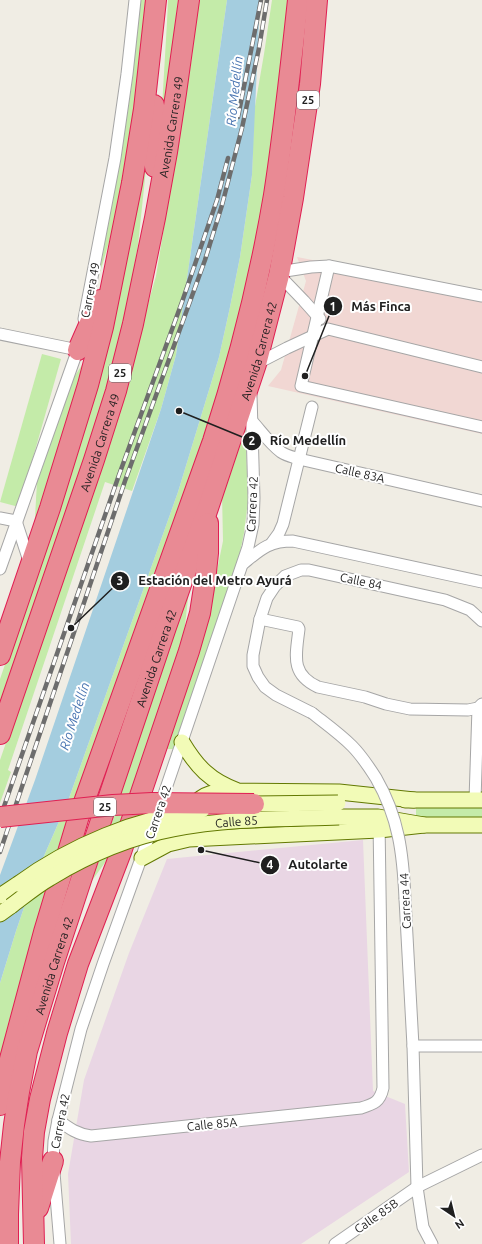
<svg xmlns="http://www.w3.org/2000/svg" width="482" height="1244" viewBox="0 0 482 1244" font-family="Ubuntu,sans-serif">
<rect width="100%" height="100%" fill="#f0ede4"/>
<path fill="#f1d7d3" d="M297,257L482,293V434L268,386L281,370L306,281Z"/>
<path fill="#e9d6e4" d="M363,840L373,1091L405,1104L409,1172L301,1244H71L68,1174L84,1080L129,953L167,859Z"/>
<g fill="#c4eba9">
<path d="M140,0H147L142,57L130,132L114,225L99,276L116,177Z"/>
<path d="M168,0H178L159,158L167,22Z"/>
<path d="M198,0H227L176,355L161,409L132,491L105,482L8,770L11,772L0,803V760L65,572L122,395L156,276L192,57Z"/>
<path d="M272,0H291L258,243L228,367L0,1073V983L16,931L33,881L68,801L178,492L219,357L230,307L240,257L252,175L254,112L264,54Z"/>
<path d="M148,150L138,245L126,315L111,373L55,548L0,703V679L46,545L116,314Z"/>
<path d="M42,354L61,359L19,507L0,502Z"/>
<path d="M88,356L34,535L37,482L74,377Z"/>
<path d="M245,417L248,501L244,533L236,572L173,749H165L209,610L223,541L222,494Z"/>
<path d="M189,590L184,634L132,791L109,857L91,882L111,825L131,755Z"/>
<path d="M416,806L482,807V817H416Z"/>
</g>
<path fill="#a4cddf" d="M227,0H260L252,175L240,257L230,307L219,357L178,492L68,801L33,881L16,931L0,983V875L35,780L161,409L176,355Z"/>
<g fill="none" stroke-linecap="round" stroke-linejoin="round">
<defs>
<g id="street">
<path d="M329,266L301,386L482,427"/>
<path d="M279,272L311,267L329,266L482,296"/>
<path d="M279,275L304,301L320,319"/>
<path d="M84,319L115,158L127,74L135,0"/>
<path d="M0,334L78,350"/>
<path d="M256,364L287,348L328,329L482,367"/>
<path d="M252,421C261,431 270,444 281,452C287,456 293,457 299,459L482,501"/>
<path d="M0,518L16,521L30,564"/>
<path d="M271,544L279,533L283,524L312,407"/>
<path d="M244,563C261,549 269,541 293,541L482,582"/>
<path d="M0,569L79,346"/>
<path d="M260,619L298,627L299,629C296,655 290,674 318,687L365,697L386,704L410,709L468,710L478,708L482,704"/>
<path d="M312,713L276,695L265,687L258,677L253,666V655L260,619L267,598L275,586L285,576L301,570H309L445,600L470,610L482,621"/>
<path d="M475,800L478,708"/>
<path d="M160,806L248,547L253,524L254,498L251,395"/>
<path d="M405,899L413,1046L417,1187L423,1227L432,1244"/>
<path d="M413,1046H482"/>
<path d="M58,1120C70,1129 77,1134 91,1136L361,1108C374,1104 380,1102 383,1088L379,822"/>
<path d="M60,1244L53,1161L54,1141L58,1120L81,1029L103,964L152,828"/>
<path d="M335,1244L417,1187L482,1155"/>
</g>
<g id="secondary">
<path d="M182,742C197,767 210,781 238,791L339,792L414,800"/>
<path d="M405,800H482"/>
<path d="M193,805C207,791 216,792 235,791"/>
<path d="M339,817H378L424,825H482"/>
<path d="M142,858L168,844L189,839L379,830L424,825"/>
<path d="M0,896L18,884"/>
<path d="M0,914L11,906"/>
</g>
<g id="highway">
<path d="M154,105L155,167"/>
<path d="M78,350L100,300"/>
<path d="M0,655L50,508L88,385L103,327L132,183L144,109L156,0"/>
<path id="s1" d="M0,734L94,460L116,391L133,324L155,218L167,152L176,93L189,0"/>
<path d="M0,1105L10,1059L44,932L78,819L213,441C239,361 260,278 274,195C284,130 291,65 298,0"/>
<path d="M38,1208L53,1161"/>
<path id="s2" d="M8,1244V1214L10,1162L14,1125L19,1092L27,1051L54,962L81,880L166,627L208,508L256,364L279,275L293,198L310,84L317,0"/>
<path d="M34,1244L32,1158L34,1132L40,1099L57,1033L78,964L121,852L189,651L200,613L205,581L208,553V523"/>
</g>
</defs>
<use href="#street" stroke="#a6a6a6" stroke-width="13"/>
<use href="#secondary" stroke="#637902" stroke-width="17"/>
<use href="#highway" stroke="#e01f52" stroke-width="22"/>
<use href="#street" stroke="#fff" stroke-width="11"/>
<use href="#secondary" stroke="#f2fbb7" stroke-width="15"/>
<use href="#highway" stroke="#e98a94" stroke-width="20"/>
<defs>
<g id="rail">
<path d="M238,117L261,0"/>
<path d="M0,818L119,475L182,302L217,200L228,158"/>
<path d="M0,852L125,481L205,260L222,205L242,128L259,48L267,0"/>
</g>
</defs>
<use href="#rail" stroke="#6d6d6d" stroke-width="4.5"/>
<use href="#rail" stroke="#fff" stroke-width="3" stroke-dasharray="9" stroke-linecap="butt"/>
<defs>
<path id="street-bridge" d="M312,713C326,724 340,734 352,746C362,756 369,767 376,778C399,818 403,854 405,899"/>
<g id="secondary-bridge">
<path d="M243,805L254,804L338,803"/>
<path d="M18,884C70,846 137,818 202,810"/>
<path id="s3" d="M11,906C23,897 36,886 50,878C88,855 130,837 173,829C228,818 284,819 339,817"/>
</g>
<path id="highway-bridge" d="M0,817L113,805L152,803L254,804"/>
</defs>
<use href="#street-bridge" stroke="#a6a6a6" stroke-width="13" stroke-linecap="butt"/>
<use href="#secondary-bridge" stroke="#637902" stroke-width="17" stroke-linecap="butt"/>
<use href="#highway-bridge" stroke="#e01f52" stroke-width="22" stroke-linecap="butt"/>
<use href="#street-bridge" stroke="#fff" stroke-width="11"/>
<use href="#secondary-bridge" stroke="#f2fbb7" stroke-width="15"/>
<use href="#highway-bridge" stroke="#e98a94" stroke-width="20"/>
</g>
<g text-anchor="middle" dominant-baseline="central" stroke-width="4" stroke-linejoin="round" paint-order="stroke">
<g fill="#fff" stroke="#626262" stroke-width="1">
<rect x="297" y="91" width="22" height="18" rx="3"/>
<rect x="109" y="364" width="22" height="18" rx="3"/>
<rect x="94" y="798" width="22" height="18" rx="3"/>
</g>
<g font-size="11" font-weight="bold" fill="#1f1f1f">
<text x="308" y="100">25</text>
<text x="120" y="373">25</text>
<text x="105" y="807">25</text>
</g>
<g font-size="12" fill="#1f1f1f" stroke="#fff">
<text stroke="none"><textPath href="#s1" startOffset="632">Avenida Carrera 49</textPath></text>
<text transform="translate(90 290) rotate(-79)">Carrera 49</text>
<text stroke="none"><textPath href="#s2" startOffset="932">Avenida Carrera 42</textPath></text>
<text stroke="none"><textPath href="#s1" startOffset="308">Avenida Carrera 49</textPath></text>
<text transform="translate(360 473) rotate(13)">Calle 83A</text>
<text transform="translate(252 504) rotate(-87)">Carrera 42</text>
<text transform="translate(361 581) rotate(12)">Calle 84</text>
<text stroke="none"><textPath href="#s2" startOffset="608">Avenida Carrera 42</textPath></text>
<text transform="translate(158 812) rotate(-71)">Carrera 42</text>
<text stroke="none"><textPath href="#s3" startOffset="245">Calle 85</textPath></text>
<text transform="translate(405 901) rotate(-93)">Carrera 44</text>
<text stroke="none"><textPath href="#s2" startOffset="284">Avenida Carrera 42</textPath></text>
<text transform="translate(60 1121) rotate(-79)">Carrera 42</text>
<text transform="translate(212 1124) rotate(-6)">Calle 85A</text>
<text transform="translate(376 1216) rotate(-35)">Calle 85B</text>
</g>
<g font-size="13" font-style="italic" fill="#4874b1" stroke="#fff">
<text transform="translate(234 91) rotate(-84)">Río Medellín</text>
<text transform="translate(74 716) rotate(-72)">Río Medellín</text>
</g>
</g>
<path fill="none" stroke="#1f1f1f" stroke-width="1.5" d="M305 376L333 306M179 411L252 441M71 628L120 581M201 850L270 865"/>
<g fill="#1f1f1f" stroke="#fff" stroke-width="1.5">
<circle cx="305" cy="376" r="4"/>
<circle cx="179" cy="411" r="4"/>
<circle cx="71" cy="628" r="4"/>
<circle cx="201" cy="850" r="4"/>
<circle cx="333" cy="306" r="10"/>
<circle cx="252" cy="441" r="10"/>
<circle cx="120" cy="581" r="10"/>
<circle cx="270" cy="865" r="10"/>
</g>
<g font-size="12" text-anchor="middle" font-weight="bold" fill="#fff">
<text x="333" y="311">1</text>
<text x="252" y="445">2</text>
<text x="120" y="585">3</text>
<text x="270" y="869">4</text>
</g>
<g font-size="13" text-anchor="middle" font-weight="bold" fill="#1f1f1f" stroke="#fff" stroke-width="4" stroke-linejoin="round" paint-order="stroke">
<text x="381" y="311">Más Finca</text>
<text x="308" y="445">Río Medellín</text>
<text x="215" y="585">Estación del Metro Ayurá</text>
<text x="318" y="869">Autolarte</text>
</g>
<g transform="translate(454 1216) rotate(145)" stroke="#ffffff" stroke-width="3" paint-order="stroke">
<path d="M0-3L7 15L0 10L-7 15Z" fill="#1f1f1f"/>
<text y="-6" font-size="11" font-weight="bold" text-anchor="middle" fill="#1f1f1f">N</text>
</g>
</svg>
